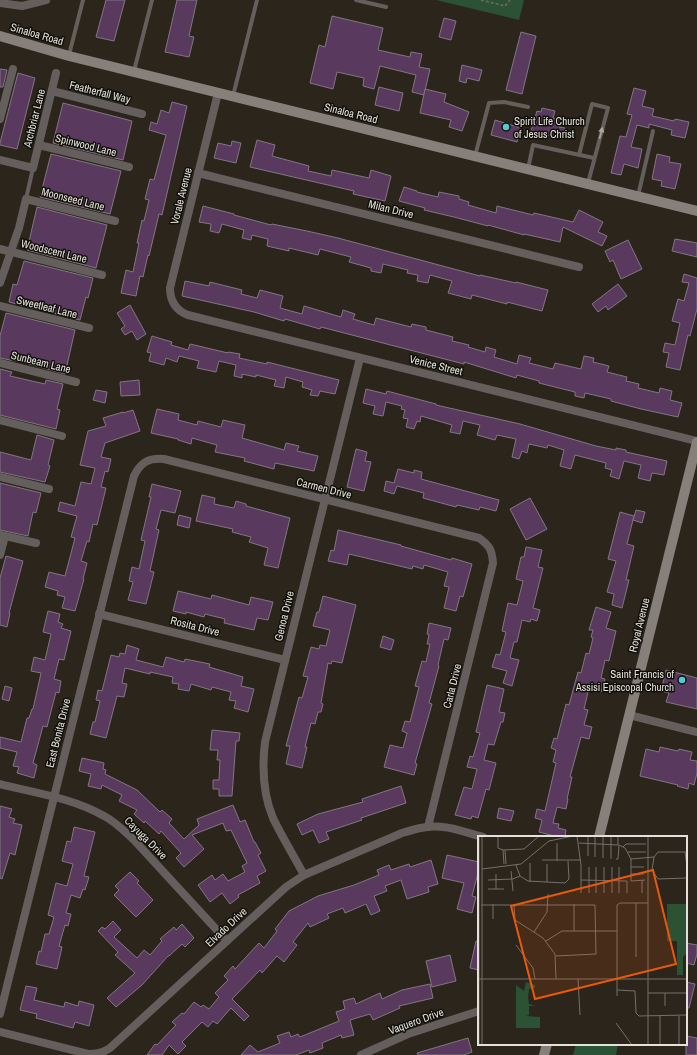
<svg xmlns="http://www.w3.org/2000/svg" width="697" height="1055" viewBox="0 0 697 1055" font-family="'Archivo Narrow',sans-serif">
<rect width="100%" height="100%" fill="#2b251c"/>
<g fill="#2b5234">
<path d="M436,0H524L519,20Z"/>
<path d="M576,1044H618L616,1055H573Z"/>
</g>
<g fill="#593a5e" stroke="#807781">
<path d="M106,0H125L114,41L96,37Z"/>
<path d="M177,0H197L189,36L194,37L189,57L165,52Z"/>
<path d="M332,16L383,28L378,50L410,57L411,52L422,54L419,67L430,69L424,95L412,92L416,75L380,66L374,89L363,86L364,78L337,72L333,89L310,83L319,45L325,47Z"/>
<path d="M444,18L456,21L451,40L439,37Z"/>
<path d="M521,32L536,36L522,94L506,90Z"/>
<path d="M462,65L482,70L479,81L467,78L466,83L459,81Z"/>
<path d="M0,69L7,70L3,87H0Z"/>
<path d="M18,73L35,78L17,149L0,145V143Z"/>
<path d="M379,87L403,93L399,111L375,105Z"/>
<path d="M634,88L646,91L642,106L654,109L652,116L674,121L675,119L689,122L685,138L671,135L672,130L649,124V128L637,125L631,147L642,149L638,168L624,164L621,175L611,173L620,136L626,137L632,115L627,114Z"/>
<path d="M425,89L446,94L444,102L469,112L462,131L449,127L451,120L420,113Z"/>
<path d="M172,102L187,106L162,215L159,214L149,256L148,255L143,277L140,276L136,296L121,293L126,270L133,272L139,243H137L142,220L144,221L149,200L145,199L150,179L154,180L166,135L149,130L151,122L157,124L161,110L169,113Z"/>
<path d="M63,103L132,121L123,160L53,143Z"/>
<path d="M542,108L555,111L553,118L561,120L559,127L565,128L562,139L531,131L537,111L541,112Z"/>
<path d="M495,120L521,128L517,142L491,135Z"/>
<path d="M257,140L275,145L272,156L309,166L308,171L331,176L332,170L369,178L371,170L391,176L385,201L353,194L354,191L250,167Z"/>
<path d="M232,141L241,143L236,163L214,158L218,143L231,146Z"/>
<path d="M51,154L121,171L110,214L40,197Z"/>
<path d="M657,154L670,157L669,162L681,164L675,189L661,186L662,181L652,179Z"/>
<path d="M404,187L417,191V192L438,197L439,192L459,196V199L469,202L468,205L496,213L497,206L533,215L534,213L573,222L579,210L603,222L598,232L607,236L602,246L563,227L560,242L524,234V235L488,225V226L454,217L424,210L425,208L399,201Z"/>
<path d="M203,206L234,214V215L271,225L272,224L307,231L338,238L480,276V275L516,283V282L548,290L542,311L507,302V304L472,295L471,299L448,293L452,281L430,275L428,283L417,281L418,275L407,273L408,270L383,264L381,273L371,271V268L349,262L351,257L320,249L318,255L289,248V251L267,246L268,239L252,235L251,240L242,238L244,230L222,224L219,233L210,231L211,224L199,222Z"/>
<path d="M37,207L107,225L96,268L27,250Z"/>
<path d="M675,239L697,243V257L672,251Z"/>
<path d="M628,240L642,269L621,279L613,260L610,262L605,251Z"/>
<path d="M24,261L93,278L88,298L86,297L80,320L9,302L13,284L17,285Z"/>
<path d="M684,274L697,278V309L690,336L688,335L680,370L666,367L669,353L663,352L665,343L675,345L680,323L672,321L678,299L684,301L689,283L682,282Z"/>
<path d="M185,281L209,286L210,282L242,290L241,294L257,298L260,290L283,296L280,308L302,314L304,306L341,317L343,310L355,314L353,319L374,325L376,318L411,327L412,324L426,327V330L453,337L452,341L469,345L468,347L485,352L486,347L496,350L494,357L517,364L519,355L531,358L529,363L553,369L555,363L581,369L584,356L594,358L593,362L609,366L607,372L627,377L626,381L639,384L638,388L659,393L660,388L672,391L670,400L682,403L678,417L641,409L611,401V399L585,393L584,398L575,396V392L539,383V381L517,375L516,378L464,362V364L321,327L320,329L285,319L284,321L254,312L182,296Z"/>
<path d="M618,284L627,296L608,310L606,306L598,312L592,304Z"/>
<path d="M130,305L146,334L137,340L132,331L125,335L121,329L125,326L117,313Z"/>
<path d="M6,313L75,330L65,374L15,360V361L0,358V336Z"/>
<path d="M152,336L172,342L171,345L188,350L190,344L228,353V352L240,354L239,358L267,364V362L339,380L335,394L320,391L318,396L310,395L312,390L302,387L303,382L286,377L284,388L274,386L276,380L256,375V377L242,374V378L234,376L236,365L219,361L216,372L197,368L199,361L179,356L177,362L166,358L164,365L149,361L151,353L147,352Z"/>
<path d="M0,369L12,372L10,376L45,384L46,380L63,384L57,409L60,410L56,429L0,415Z"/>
<path d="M139,380L140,395L121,396L120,382Z"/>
<path d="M366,389L386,394L387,391L398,394L436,404V405L520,424L596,446L616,450V448L626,450V452L667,461L664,475L652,473L650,481L638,478L641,465L624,461L619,479L610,476L612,470L605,468L606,463L575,455L571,469L560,466L564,450L548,445L547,448L529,444L527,453L522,451L519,459L512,457L516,439L497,435L495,440L477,435L480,425L463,421L460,434L450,432L452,425L421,416L420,422L417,421L414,429L406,427L408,419L403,418L405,410L401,409L402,406L386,402L383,416L373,414L375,406L363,403Z"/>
<path d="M96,390L107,392L105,403L93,400Z"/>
<path d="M157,409L179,414L178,420L197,425L198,421L221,427L223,420L245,425L242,438L284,450L286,443L299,446L297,451L318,456L314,471L275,463L274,469L244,461L245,458L215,452L217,445L192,438L191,444L178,440V439L151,433Z"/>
<path d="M133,410L140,431L105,443L101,457L111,459L108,472L105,471L101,487L106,488L97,525L93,524L89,542L87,541L81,561L87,563L83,579H84L75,611L62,608L65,597L57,595L58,591L45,587L49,572L65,576L75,538L71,537L77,516L58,511L60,502L75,506L81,482L91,484L95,468L80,465L88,431L106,426L103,418L123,412V413Z"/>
<path d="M37,435L54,440L48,465L50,466L45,482L0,472V452L31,460Z"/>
<path d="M356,449L367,452L365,461L371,462L364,491L347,487Z"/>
<path d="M398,469L414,473V470L422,472L421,479L499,500L496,511L480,507L479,510L457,505L456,507L423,498L424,493L397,486L394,494L384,491L386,481L394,483Z"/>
<path d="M0,483L41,493L36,513L33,512L28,536L0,530Z"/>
<path d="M152,484L181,491L175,513L161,510L156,529L159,530L150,571L154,572L146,604L128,600L133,582L129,581L132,567L139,569L145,541L141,540L151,497H149Z"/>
<path d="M202,495L215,498L214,504L234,508L236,501L246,504V506L290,518L278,568L264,565L268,548L249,542L251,537L232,532L233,529L196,521Z"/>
<path d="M530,498L547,529L526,540L510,509Z"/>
<path d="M636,510L645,512L642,523L633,520Z"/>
<path d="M620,512L634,516L627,544L634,546L626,580H629L622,608L612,605L614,594L607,592L616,561L608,559Z"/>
<path d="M179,515L191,518L189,528L177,525Z"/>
<path d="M338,530L401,545V546L451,560L452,558L472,564L463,597L460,596L456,611L444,608L449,587L444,586L448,572L424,565L423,569L413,566L412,569L349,554L347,565L328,561L331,550L334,551Z"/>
<path d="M526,547L542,550L538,567L543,568L533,608L540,610L537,621L531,619L530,622L522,620L517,642H514L510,658L519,660L512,686L503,683L507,671L492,667L496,654L500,655L506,632L502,631L508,603L517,605L523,581L516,579L521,557H524Z"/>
<path d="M6,556L23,561L9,613H10L7,627L0,625V578Z"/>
<path d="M178,591L211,599L212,595L249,605L251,597L273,602L268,620L257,618L254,630L224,623L225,619L205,614L204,617L186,612V614L173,611Z"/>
<path d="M323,596L356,605L342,663L332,661L331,664L328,663L321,703L323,704L321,712H318L315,724L311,723L305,747H307L302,768L286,764L290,746H286L299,697L302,698L308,677L303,676L311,647L319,649L320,645L326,646L330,630L313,626L317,612H319Z"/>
<path d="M596,607L611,612L606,628L616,631L609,661L605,660L601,678L605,679L601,692L589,688L584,709L588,710L584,725L592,727L589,739L581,737L570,777H572L567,799H568L566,809L557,807L553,823L559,824L558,828L566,830L565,837H558L539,832L542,820L535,818L537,809L545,811L556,763L553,762L556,750L551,748L554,738L557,739L566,704L569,705L578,672L581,673L586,653L589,654L593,638L591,637L593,630H589Z"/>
<path d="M48,611L60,614L58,622L63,624L61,628L71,631L64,660L59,659L54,679L61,681L59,693L56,692L47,727L43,726L33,763L37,765L34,778L17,773L19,767L13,766L17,752L0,748V737L21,742L27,718H29L32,709H33L41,673L31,671L34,657L45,660L51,634L43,632Z"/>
<path d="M429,623L451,628L448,640L444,639L438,665L439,666L429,703L432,704L415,763L417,764L414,775L384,767L390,745L403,748L407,733L402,731L405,721L410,722L419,687L415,686L422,661L426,662L430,644H427L429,635L427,634Z"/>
<path d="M383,636L394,640L391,650L380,647Z"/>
<path d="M127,645L139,649L136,660L163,667L166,657L184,662L185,659L210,664L209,667L243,677L241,686L254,689L248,712L234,708L236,701L229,700L231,692L212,687L211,690L191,684L189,691L178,689L179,684L172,683L173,677L150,672V674L125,668L122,683L127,684L124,697L117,696L106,738L90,734L93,722H95L100,701L96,700L98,690L102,691L111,655L119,657L120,653L125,654Z"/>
<path d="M666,670L697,678V709L666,702L669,693L661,691Z"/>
<path d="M487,685L504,689L499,712L505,713L503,722H501L494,745L488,744L484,760L496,763L489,790L486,789L478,818L472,816L471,819L455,815L464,787L472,789L477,769L467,767L470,756L473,757L480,733L476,732Z"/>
<path d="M5,686L12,688L9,701L2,699Z"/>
<path d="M212,730L240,733L239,741H236L232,796H219V789H213V780H219L220,760H217L218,750H210Z"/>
<path d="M660,747L678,751L679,749L692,752L690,760L697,761V773L694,785L689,783L688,789L677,786L678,785L640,776L646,749L659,752Z"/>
<path d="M82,758L104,763L103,769L106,770L105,774L137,790L160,812L162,810L172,819L169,823L184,839L199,825L197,819L233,805L240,822L245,820L254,842H255L261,853L258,855L266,871L257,876L260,883L238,895L239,897L230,904L222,893L210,902L198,885L212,875L215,880L223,874L228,881L245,872L242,866L247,863L231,830L226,831L223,823L192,835L204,849L184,867L176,858L181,853L161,831L159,834L145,821L144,823L134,814L137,810L119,801L122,795L102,785L101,789L88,786L91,774L79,771Z"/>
<path d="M401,786L406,803L361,818L362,820L326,832L329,839L319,843L313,830L302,835L297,824L318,814L363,802L362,799Z"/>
<path d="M0,806L12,809L9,817L15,819L13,823L22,825L15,855L10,853L2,879L0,878Z"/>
<path d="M499,808L514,811L511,821L497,818Z"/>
<path d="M74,827L95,832L84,876L89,877L85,890L83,889L80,898L71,895L66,913L71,914L68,926L65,925L59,946L62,947L57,969L36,964L39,951L41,952L45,934H49L54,917L48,915L56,883L67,886L73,864L62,861L67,841L71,842Z"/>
<path d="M447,855L479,862V869L472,896L476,897L472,913L457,909L464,883L442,878Z"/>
<path d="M431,860L438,884L428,887L429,892L407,899L401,880L385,886L387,891L374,896L380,911L371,915L366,904L345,913L343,908L327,914L329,918L310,927L308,923L293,942L297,945L284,962L277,956L262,973L260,970L232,999L249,1016L244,1021L231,1008L217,1024L213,1021L208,1027L202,1022L182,1042L186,1046L178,1054L169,1045L162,1055H147L155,1044L157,1045L176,1025L172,1022L182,1013L184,1014L194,1002L201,1007L203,1005L209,1009L219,997L215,993L228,980L224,976L233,966L235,969L259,943L264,948L277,931L275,929L289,911L318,896L354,885L379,875L377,870L389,865L391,870L409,864L410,867Z"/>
<path d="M130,872L139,881L137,883L153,900L136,917L114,895L119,890L115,886Z"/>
<path d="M113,921L121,930L114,937L137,958L144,950L150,955L162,941L160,939L174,927L176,930L182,924L194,938L185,947L182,944L169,956H168L142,985L116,1007L107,998L135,973L115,955L118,952L98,931L102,927L105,929Z"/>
<path d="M476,941H479V970L470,968Z"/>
<path d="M686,943L697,945V954L694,965L686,963Z"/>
<path d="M450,955L456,981L432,987L426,961Z"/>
<path d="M686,982L695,984L689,1008H686Z"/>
<path d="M430,984L433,998L399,1006L400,1008L373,1020L370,1014L350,1020L354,1035L342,1038L341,1035L322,1043L323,1048L310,1053L309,1050L296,1055H241L250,1045L258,1052L280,1043L277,1036L289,1032L291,1037L298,1034L300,1037L339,1021L336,1012L345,1009L343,1001L354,998L356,1004L380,993L382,999L402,990Z"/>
<path d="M26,986L37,988L34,1000L64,1007L65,1002L78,1006L79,1001L94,1005L89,1026L75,1022L73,1028L36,1018L37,1014L20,1010Z"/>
<path d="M686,1036L697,1038V1055H686Z"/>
<path d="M468,1038L472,1052L464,1055H418L417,1053Z"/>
</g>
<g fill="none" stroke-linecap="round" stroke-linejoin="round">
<path stroke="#69645c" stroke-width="2" stroke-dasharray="3 2" stroke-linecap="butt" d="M481,0L505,6L510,0"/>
<g stroke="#645f5c" stroke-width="4">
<path d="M356,0L386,7"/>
<path d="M69,55L83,0"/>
<path d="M134,71L152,0"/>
<path d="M233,96L257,0"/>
<path d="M579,155L592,104L608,108L588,183"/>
<path d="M475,156L489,103L504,102L528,107"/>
<path d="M528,169L533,145L594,158"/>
<path d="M638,196L653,131"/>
<path d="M26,199L33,168"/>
</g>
<g stroke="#645f5c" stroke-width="8">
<path d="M0,3L22,6L46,0"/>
<path d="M52,91L142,114"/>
<path d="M218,93L170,288C170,301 175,310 188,315L697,441"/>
<path d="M0,119L13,69"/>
<path d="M39,145L129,167"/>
<path d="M0,160L33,168L56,73"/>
<path d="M198,173L579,267"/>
<path d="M0,249L102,275"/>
<path d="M0,283L19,228L26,199L115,221"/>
<path d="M0,306L89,328"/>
<path d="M0,363L76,382"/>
<path d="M0,420L62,436"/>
<path d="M0,477L49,489"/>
<path d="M0,535L36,543"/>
<path d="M0,555L5,536"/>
<path d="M99,614L285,660"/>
<path d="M629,715L697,732"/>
<path d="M0,784C35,793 73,798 104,816C116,822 125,832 135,841L227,941"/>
<path d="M304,875C294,856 282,837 273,818C263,794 262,767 265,742L360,358"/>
<path d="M0,1014L134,476C141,462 148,458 164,459L479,538C490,546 492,550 493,563L428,827"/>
<path d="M0,1032L88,1054C97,1054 103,1053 110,1048L286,887L304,875L402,833C415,829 429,825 443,827C456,828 470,834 483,837"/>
<path d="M361,1055L408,1034L479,1011"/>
</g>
<g stroke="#877f7a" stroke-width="10">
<path d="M0,36L69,56L697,211"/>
<path d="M599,837L697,442"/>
<path d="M544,1055L547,1044"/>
</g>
</g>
<defs><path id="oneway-solid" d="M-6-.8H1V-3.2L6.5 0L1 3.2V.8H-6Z"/></defs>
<use fill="#aaa6a1" href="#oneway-solid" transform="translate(601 133) rotate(-75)"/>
<g fill="#51ccd2" stroke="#110f0a" stroke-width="1.5">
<circle cx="506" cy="127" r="4"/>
<circle cx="682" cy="680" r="4"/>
</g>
<g text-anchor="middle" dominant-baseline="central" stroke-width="3" stroke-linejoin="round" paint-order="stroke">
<g font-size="11" fill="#e4e1da" stroke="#110f0a">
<text transform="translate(37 34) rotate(16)">Sinaloa Road</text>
<text transform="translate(100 92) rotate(14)">Featherfall Way</text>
<text transform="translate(351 113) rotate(14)">Sinaloa Road</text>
<text transform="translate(34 118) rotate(-76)">Archbriar Lane</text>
<text transform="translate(86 145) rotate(14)">Spinwood Lane</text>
<text transform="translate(181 196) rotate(-76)">Vorale Avenue</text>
<text transform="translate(73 199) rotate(14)">Moonseed Lane</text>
<text transform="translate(391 209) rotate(14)">Milan Drive</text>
<text transform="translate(54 251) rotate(14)">Woodscent Lane</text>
<text transform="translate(47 307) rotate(14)">Sweetleaf Lane</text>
<text transform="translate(41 362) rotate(14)">Sunbeam Lane</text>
<text transform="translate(436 365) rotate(14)">Venice Street</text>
<text transform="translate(324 488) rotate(14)">Carmen Drive</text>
<text transform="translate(284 616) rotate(-76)">Genoa Drive</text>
<text transform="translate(639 625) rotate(-76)">Royal Avenue</text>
<text transform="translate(195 626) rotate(14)">Rosita Drive</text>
<text transform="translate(452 686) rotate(-76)">Carla Drive</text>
<text transform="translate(58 733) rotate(-76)">East Bonita Drive</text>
<text transform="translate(146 838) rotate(45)">Cayuga Drive</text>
<text transform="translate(226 927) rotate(-43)">Elvado Drive</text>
<text transform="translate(416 1021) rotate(-20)">Vaquero Drive</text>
</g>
<g font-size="11" fill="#e4e1da" stroke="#110f0a" text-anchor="start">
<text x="514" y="121">Spirit Life Church<tspan x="514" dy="13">of Jesus Christ</tspan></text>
<text x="674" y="674" text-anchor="end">Saint Francis of<tspan x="674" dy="13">Assisi Episcopal Church</tspan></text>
</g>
</g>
<g transform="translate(478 836)">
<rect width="209" height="209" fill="#2b251c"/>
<path d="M189,68H209V117L205,121V139H199V105H189ZM48,146L57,149V152L51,153L50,161L51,168L58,170H51V179L48,180L62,181V192H38V149L46,155Z" fill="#2b5234"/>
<path fill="none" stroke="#757068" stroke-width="1" d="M1,0V209M4,0V209M20,0V12L25,14L46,13L61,0M99,0L103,29V57M110,0V20M117,0V21M125,0V22M79,7V25M101,7L140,9V0M145,11L148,8H168M25,14L26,28M27,14L28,28M150,16H168M207,16L209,30M209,16H180L176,21L174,34L180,43L209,42M133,23V0M138,23H140L141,9L147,12L153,23V45L167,44M153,23L176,21M64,24H103M69,28V46M38,29L42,40L50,45L87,47L91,43L90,25M111,31V57M118,31V57M126,31V57M134,31V57M141,31V57M153,31H166M4,33L43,28L71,5L95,0M33,35L35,55M153,38H166M10,44L35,43L42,40M103,44L149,45V57M164,44V57M52,46V27M10,53H26M18,53V38M158,67V121M15,68V83M36,68L37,84L65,102L77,118L78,143M96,68V95M3,69H117L118,118L78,120M56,96L69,76L70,58M68,105L84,95H139M38,109L55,132L57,143M0,143H209M100,143L102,179M139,154L157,155L158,177L161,180L209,179M170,157H209M187,157V170M139,160V69L142,67H170M182,180V209M201,180V209M138,187L154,209M78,209H122M170,209V0"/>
<path fill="#e8590c" fill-opacity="0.15" stroke="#e8590c" stroke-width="2" d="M175,34L198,128L57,163L33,70Z"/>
<rect width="209" height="209" fill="none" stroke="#e4e1da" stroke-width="2"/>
</g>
</svg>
